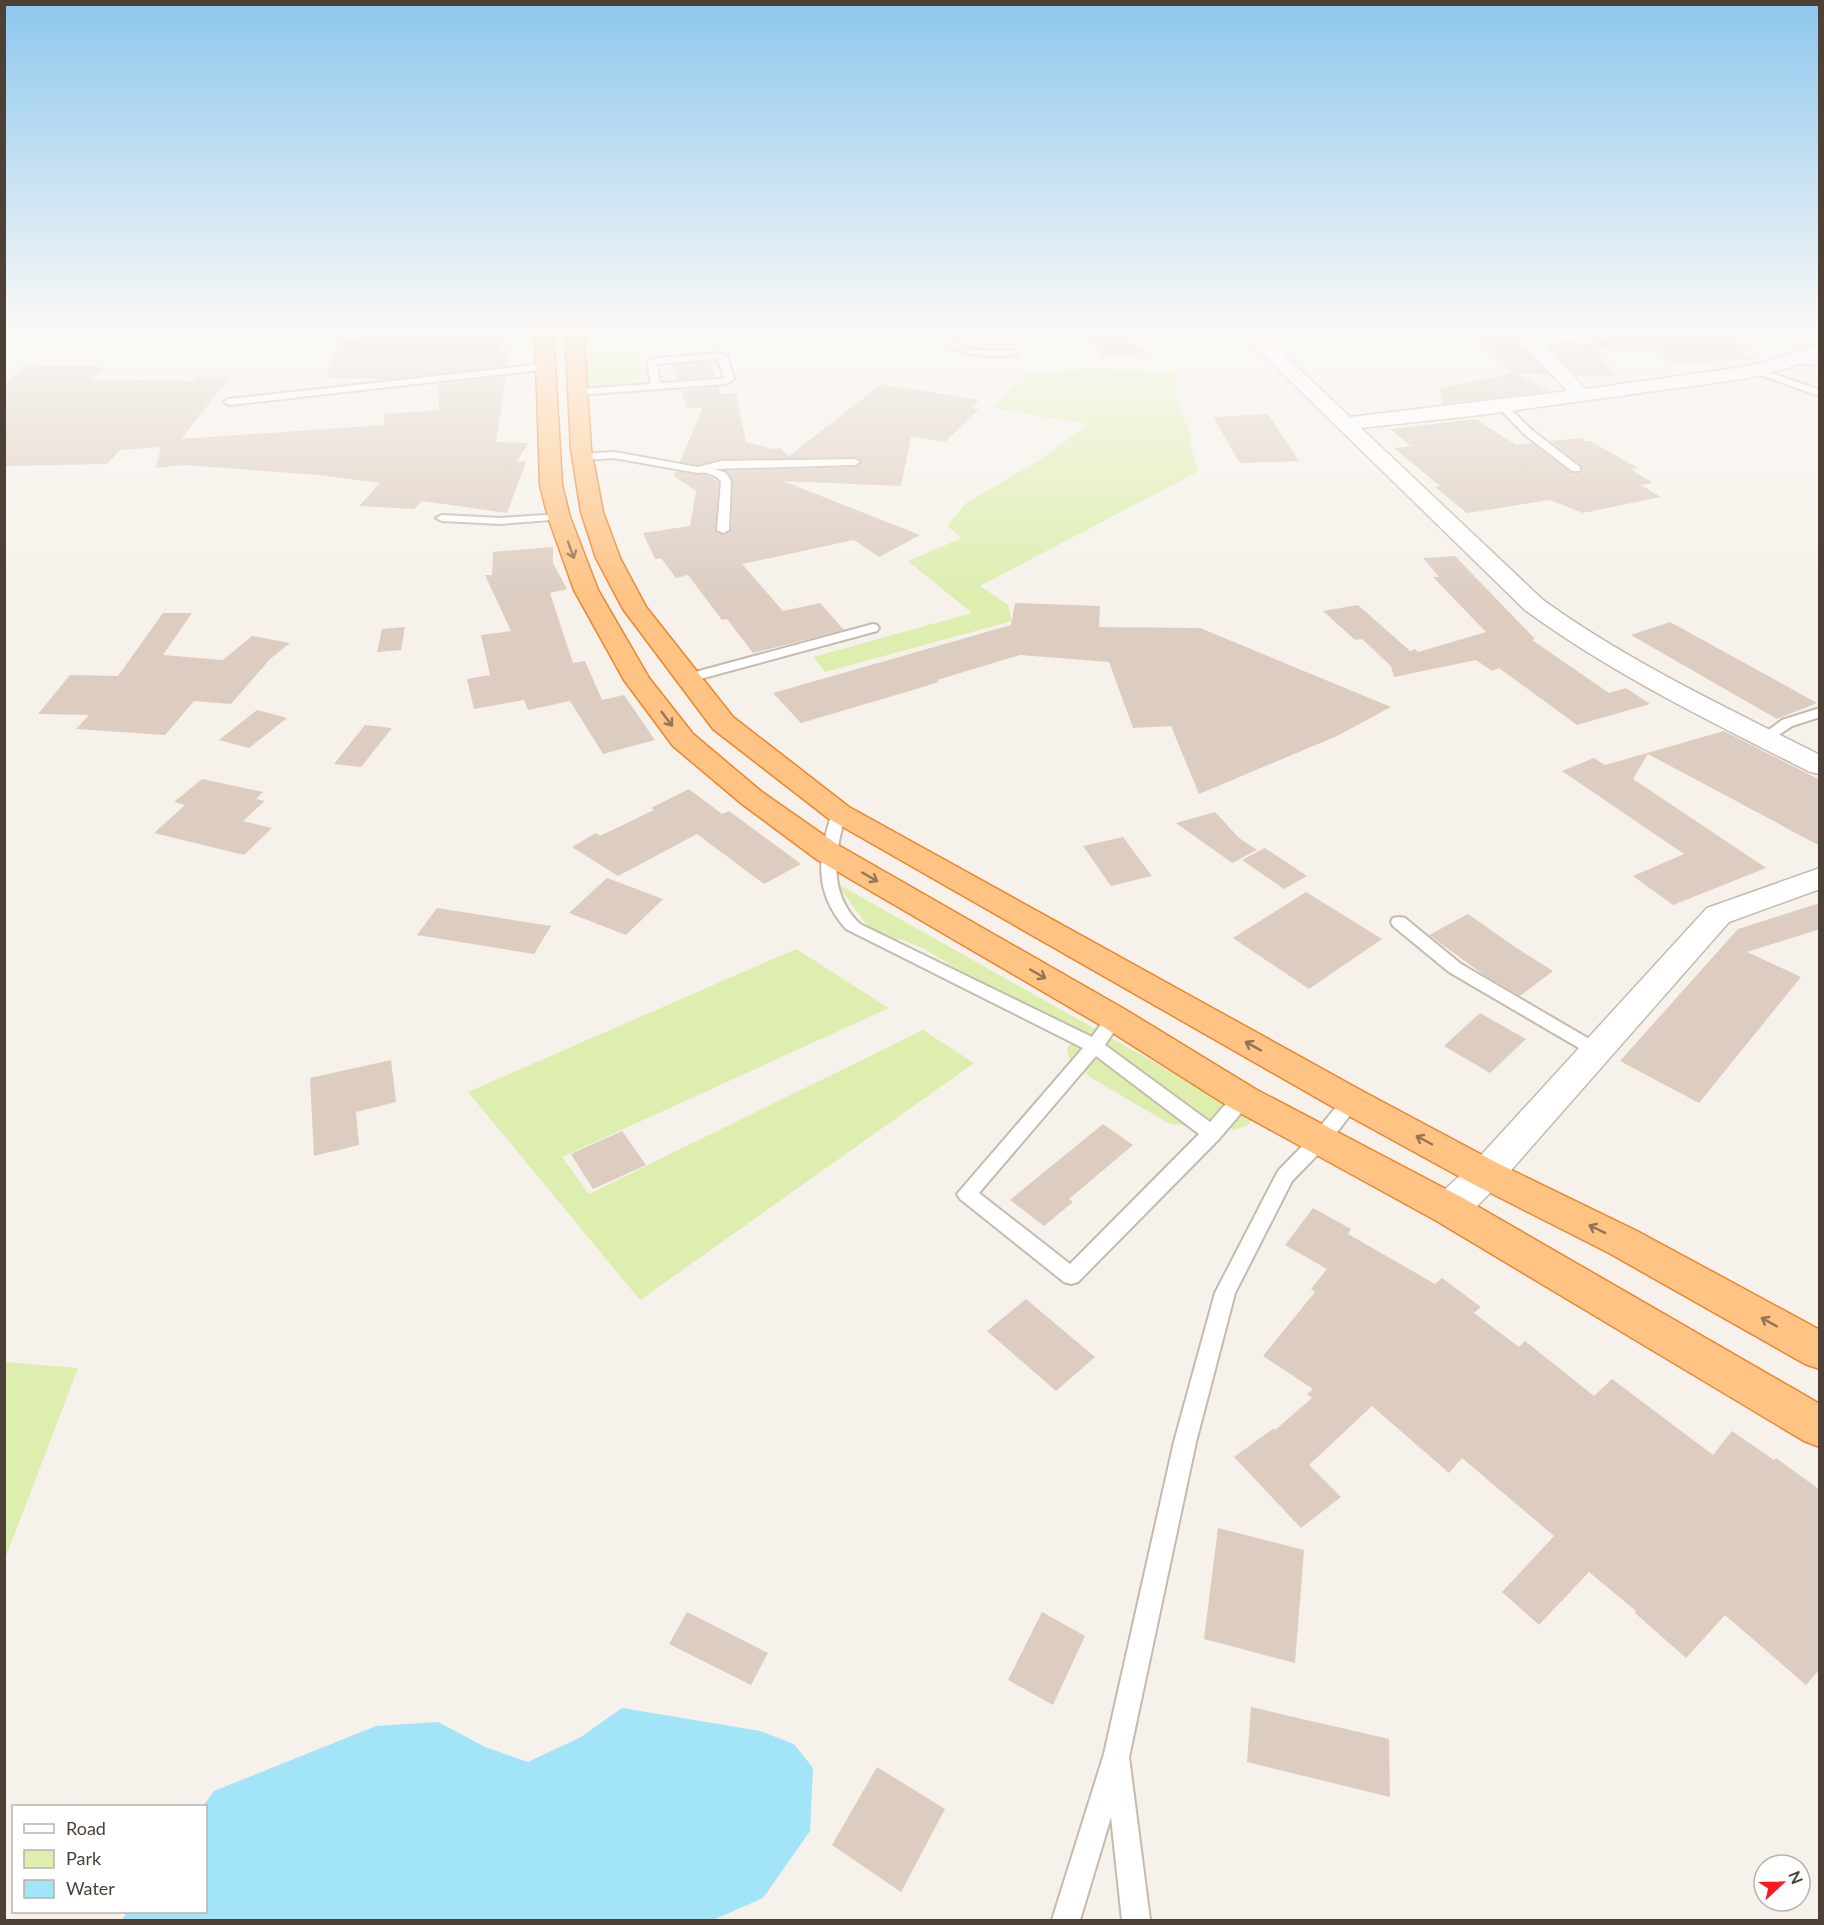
<svg xmlns="http://www.w3.org/2000/svg" width="1824" height="1925" viewBox="0 0 1824 1925" font-family="Lato,sans-serif">
<rect width="100%" height="100%" fill="#f6f1ea"/>
<g fill="#ddeeaf">
<path d="M631,327L634,328L636,345L588,349V330Z"/>
<path d="M638,351L644,383L588,386L582,359L602,353Z"/>
<path d="M1089,369L1175,371L1177,401L1192,439H1188L1199,471L980,586L1008,605L1012,621L825,672L813,657L972,613L908,561L962,538L947,526L966,503L1038,461L1089,424L993,408L1028,372Z"/>
<path d="M836,883L1250,1116L1252,1120L1248,1125L1234,1130L1229,1126L1206,1129L1168,1123L1093,1079L1069,1058L1067,1049L1073,1039L926,950L901,939L890,940L866,924Z"/>
<path d="M796,949L889,1008L562,1157L589,1194L923,1030L974,1063L640,1300L468,1092Z"/>
<path d="M5,1362L78,1368L5,1559L4,1362Z"/>
</g>
<path fill="#a2e4f8" d="M622,1708L760,1731L794,1744L813,1768L810,1831L763,1898L713,1920H122L127,1912H206V1806H203L214,1791L376,1726L438,1722L485,1747L528,1762L581,1737Z"/>
<g fill="#ddcdc1">
<path d="M1080,327H1106L1150,353L1102,357Z"/>
<path d="M1465,327H1511L1509,331L1512,336L1549,375L1517,374L1550,391L1443,404L1440,388L1513,373Z"/>
<path d="M1641,327H1715L1751,350L1742,351L1755,359L1674,364L1654,349L1595,350L1615,376L1576,375L1549,347L1590,343L1636,333Z"/>
<path d="M504,330L500,351L510,350L508,366L389,379L325,378L340,340L442,336L443,334Z"/>
<path d="M710,362L715,377L678,380L674,365Z"/>
<path d="M54,366H101L99,368H103L92,379L192,381L196,377H230L181,439L384,425V414L439,410L438,384L506,376L496,442L528,443L517,461L526,462L507,513L422,501L414,509L359,506L380,483L319,475L184,465L156,468L161,447L120,450L107,464L4,466V385L24,367Z"/>
<path d="M881,384L979,400L972,408L979,409L945,442L911,436L901,486L783,481L920,535L879,557L854,540L742,564L783,611L820,603L844,630L753,653L727,619L722,620L688,575L676,578L661,558L655,559L643,533L690,526L696,491L674,476L676,471L707,475L719,482L715,530L724,535L731,530L733,481L727,471L855,467L862,461L855,457L721,459L698,465L680,462L703,407L687,408L681,390L718,387L720,394L736,393L746,442L774,449L780,448L789,456Z"/>
<path d="M1268,414L1299,461L1240,463L1213,417Z"/>
<path d="M1476,419L1516,445L1532,443L1572,473H1582L1581,465L1550,441L1581,438L1585,441H1590L1638,468L1630,469L1653,483L1641,485L1661,497L1583,513L1550,500L1467,513L1435,487L1440,486L1394,448L1411,446L1390,429Z"/>
<path d="M553,547V563L567,589L550,593L573,663L585,661L602,700L624,695L655,740L603,754L570,701L528,710L524,700L474,709L467,679L490,675L481,635L511,631L485,575H492L493,552Z"/>
<path d="M1455,556L1535,639L1532,640L1609,693L1626,688L1650,704L1577,725L1499,668L1492,671L1476,660L1394,677L1391,666L1362,639L1355,640L1323,611L1358,605L1410,651L1415,649L1418,652L1486,632L1433,577H1439L1423,558Z"/>
<path d="M1015,603L1100,606L1099,627L1200,628L1391,707L1337,736L1199,794L1171,726L1133,728L1109,662L1020,655L937,680L939,682L913,690L801,723L773,693L1011,625Z"/>
<path d="M163,613H192L163,655L223,660L252,636L290,643L270,659L231,704L194,701L165,735L76,729L89,715L38,714L70,675L118,676Z"/>
<path d="M1670,622L1817,703L1777,719L1631,635Z"/>
<path d="M405,627L401,650L377,652L382,629Z"/>
<path d="M257,710L287,718L249,748L219,740Z"/>
<path d="M365,725L392,728L361,767L334,764Z"/>
<path d="M1724,731L1820,780V846L1648,754L1633,779L1766,868L1673,905L1633,876L1684,854L1562,771L1594,758L1605,765Z"/>
<path d="M202,779L263,792L256,799L265,801L243,821L272,828L244,855L154,833L185,805L174,802Z"/>
<path d="M689,789L722,814L729,811L801,864L764,884L697,834L618,876L572,847L596,833L600,836L654,810L651,808Z"/>
<path d="M1215,812L1239,838L1257,850L1232,863L1176,823Z"/>
<path d="M1123,837L1152,876L1111,886L1083,846Z"/>
<path d="M1265,848L1307,876L1284,889L1242,860Z"/>
<path d="M607,878L663,899L626,935L569,913Z"/>
<path d="M1306,892L1382,939L1309,989L1233,938Z"/>
<path d="M1820,903V929L1747,952L1801,977L1699,1103L1620,1061L1738,929Z"/>
<path d="M437,908L551,926L534,954L417,935Z"/>
<path d="M1468,914L1518,949L1553,971L1520,996L1484,975L1429,935Z"/>
<path d="M1480,1013L1526,1039L1490,1073L1444,1046Z"/>
<path d="M391,1060L396,1102L356,1112L359,1145L314,1156L310,1078Z"/>
<path d="M1103,1124L1133,1145L1069,1199L1073,1202L1044,1226L1010,1200Z"/>
<path d="M622,1131L646,1165L593,1189L571,1154Z"/>
<path d="M1313,1208L1351,1229L1348,1234L1435,1284L1442,1278L1481,1307L1474,1313L1519,1347L1525,1341L1594,1396L1612,1379L1713,1455L1732,1431L1774,1460L1776,1458L1820,1490V1669L1806,1685L1725,1615L1686,1658L1635,1613L1636,1611L1589,1572L1539,1625L1502,1592L1554,1536L1462,1458L1449,1473L1372,1406L1309,1465L1341,1497L1301,1528L1234,1457L1274,1428L1275,1430L1312,1398L1307,1394L1313,1389L1263,1356L1315,1292L1311,1289L1327,1269L1285,1245Z"/>
<path d="M1026,1299L1095,1357L1056,1391L987,1331Z"/>
<path d="M1218,1528L1304,1550L1295,1663L1204,1639Z"/>
<path d="M687,1612L768,1653L751,1685L669,1644Z"/>
<path d="M1042,1612L1085,1636L1053,1705L1008,1680Z"/>
<path d="M1251,1707L1389,1739L1390,1797L1247,1762Z"/>
<path d="M877,1767L945,1809L901,1892L832,1845Z"/>
</g>
<g fill="none" stroke-linecap="round" stroke-linejoin="round">
<defs>
<g id="service">
<path d="M430,327H487L483,330L338,338L334,335L338,332Z"/>
<path d="M924,327C939,327 947,340 961,345C977,352 995,351 1012,350L1017,353C1011,357 1005,356 998,356C969,356 944,349 924,327Z"/>
<path d="M722,353L727,356L734,379L726,384L578,395L573,392L578,389L651,384L647,362L656,358ZM718,359L724,378L721,379L660,383L657,364Z"/>
<path d="M1792,356L1820,360V366L1789,361V357Z"/>
<path d="M545,364L550,367L548,369L229,405L224,402L229,399Z"/>
<path d="M1754,367L1820,390V396L1751,372V368Z"/>
<path d="M1499,404H1505L1533,431L1580,467V471H1572L1525,435L1499,408Z"/>
<path d="M614,452L698,467L721,461L855,459L860,462L855,465L715,469L726,473L731,481L729,530L723,533L717,530L721,481C716,475 705,471 698,473L614,458L582,460L577,457L582,454Z"/>
<path d="M559,514L563,515V519L500,524L442,521L436,518L442,515L500,518Z"/>
<path d="M873,624L877,625L879,628L877,631L689,682L682,678L684,675Z"/>
<path d="M1820,708V717L1792,726L1770,741H1760L1758,738L1782,720Z"/>
<path d="M839,809L846,813C835,851 827,893 860,924L1092,1037L1108,1014H1120L1123,1018L1105,1045L1210,1122C1220,1112 1234,1089 1250,1094L1253,1099L1219,1139L1078,1282L1071,1284L1064,1282L960,1199L957,1194L1083,1048L846,929C813,892 818,856 832,813ZM1096,1056L1199,1134L1070,1264L979,1193Z"/>
<path d="M1399,917L1405,918L1461,964L1603,1047L1606,1051L1603,1055L1597,1057L1591,1055L1449,972L1393,926L1391,922L1393,918Z"/>
<path d="M1351,1094L1357,1096L1360,1101L1357,1106L1328,1144L1292,1181L1235,1293L1196,1442L1129,1757L1150,1920H1122L1111,1817L1080,1920H1052L1104,1754L1174,1442L1215,1293L1278,1171L1314,1134L1345,1096Z"/>
</g>
<g id="minor">
<path d="M1235,327H1255L1350,417L1567,391L1514,335L1511,331L1514,327H1526L1534,335L1605,327H1639L1636,331L1590,341L1544,345L1586,389L1743,367L1774,360L1820,344V356L1787,368L1743,379L1472,416L1361,428L1543,600C1629,662 1725,707 1820,755V774L1810,772C1712,722 1614,675 1525,610Z"/>
<path d="M1820,868V889L1729,922L1499,1184L1463,1220L1449,1224L1435,1220L1430,1209L1435,1198L1473,1164L1707,908Z"/>
</g>
<g id="trunk">
<path d="M535,327H553L562,485L570,517L598,590L649,678L693,734L762,792L838,845L1126,1010L1257,1090L1463,1198L1820,1404V1447L1804,1441L1435,1220L1231,1108L1102,1026L816,859L742,804L673,746L624,680L574,590L548,517L540,485Z"/>
<path d="M565,327H583L591,449L603,512L620,558L646,607L733,717L849,807L1364,1092L1499,1164L1637,1231L1820,1330V1369L1805,1364L1609,1253L1473,1184L1338,1110L829,819L713,729L623,609L596,558L581,512L571,449Z"/>
</g>
</defs>
<use href="#service" stroke="#c6baae" stroke-width="4"/>
<use href="#minor" stroke="#c6baae" stroke-width="3"/>
<use href="#trunk" stroke="#ee852d" stroke-width="3"/>
<use href="#service" fill="#fff" fill-rule="evenodd"/>
<use href="#minor" fill="#fff" fill-rule="evenodd"/>
<use href="#trunk" fill="#ffc384" fill-rule="evenodd"/>
</g>
<defs><path id="oneway-shaft" d="M-6 0H5M1.5-3L5.5 0L1.5 3" fill="none" stroke-width="1.6" stroke-linecap="round" stroke-linejoin="round" transform="scale(1.5)"/></defs>
<g stroke="#947456">
<use href="#oneway-shaft" transform="translate(571 550) rotate(70)"/>
<use href="#oneway-shaft" transform="translate(667 719) rotate(53)"/>
<use href="#oneway-shaft" transform="translate(870 877) rotate(30)"/>
<use href="#oneway-shaft" transform="translate(1038 974) rotate(30)"/>
<use href="#oneway-shaft" transform="translate(1253 1046) rotate(-151)"/>
<use href="#oneway-shaft" transform="translate(1424 1140) rotate(-152)"/>
<use href="#oneway-shaft" transform="translate(1597 1229) rotate(-154)"/>
<use href="#oneway-shaft" transform="translate(1769 1322) rotate(-151)"/>
</g>
<linearGradient id="sky" x2="0" y2="1"><stop stop-color="#8cc7ee"/><stop offset="0.55" stop-color="#fbf9f6"/><stop offset="1" stop-color="#fbf9f6" stop-opacity="0"/></linearGradient>
<rect width="1824" height="597" fill="url(#sky)"/>
<rect width="1824" height="1925" fill="none" stroke="#4c4037" stroke-width="12"/>
<rect x="12" y="1805" width="195" height="108" fill="#ffffff" stroke="#b7b3af" stroke-width="1.5"/>
<rect x="24" y="1824" width="30" height="9" fill="#ffffff" stroke="#b7b3af" stroke-width="1.5"/>
<text x="66" y="1835" font-size="18" fill="#4c4037">Road</text>
<rect x="24" y="1850" width="30" height="18" fill="#ddeeaf" stroke="#b7b3af" stroke-width="1.5"/>
<text x="66" y="1865" font-size="18" fill="#4c4037">Park</text>
<rect x="24" y="1880" width="30" height="18" fill="#a2e4f8" stroke="#b7b3af" stroke-width="1.5"/>
<text x="66" y="1895" font-size="18" fill="#4c4037">Water</text>
<g transform="translate(1782 1883) rotate(68)"><circle r="28" fill="#ffffff" stroke="#b7b3af" stroke-width="1.5"/>
<path d="M0-4.5L10 22L0 15L-10 22Z" fill="#ff191e"/>
<text y="-9" font-size="16" font-weight="bold" text-anchor="middle" fill="#4c4037">N</text>
</g>
</svg>
